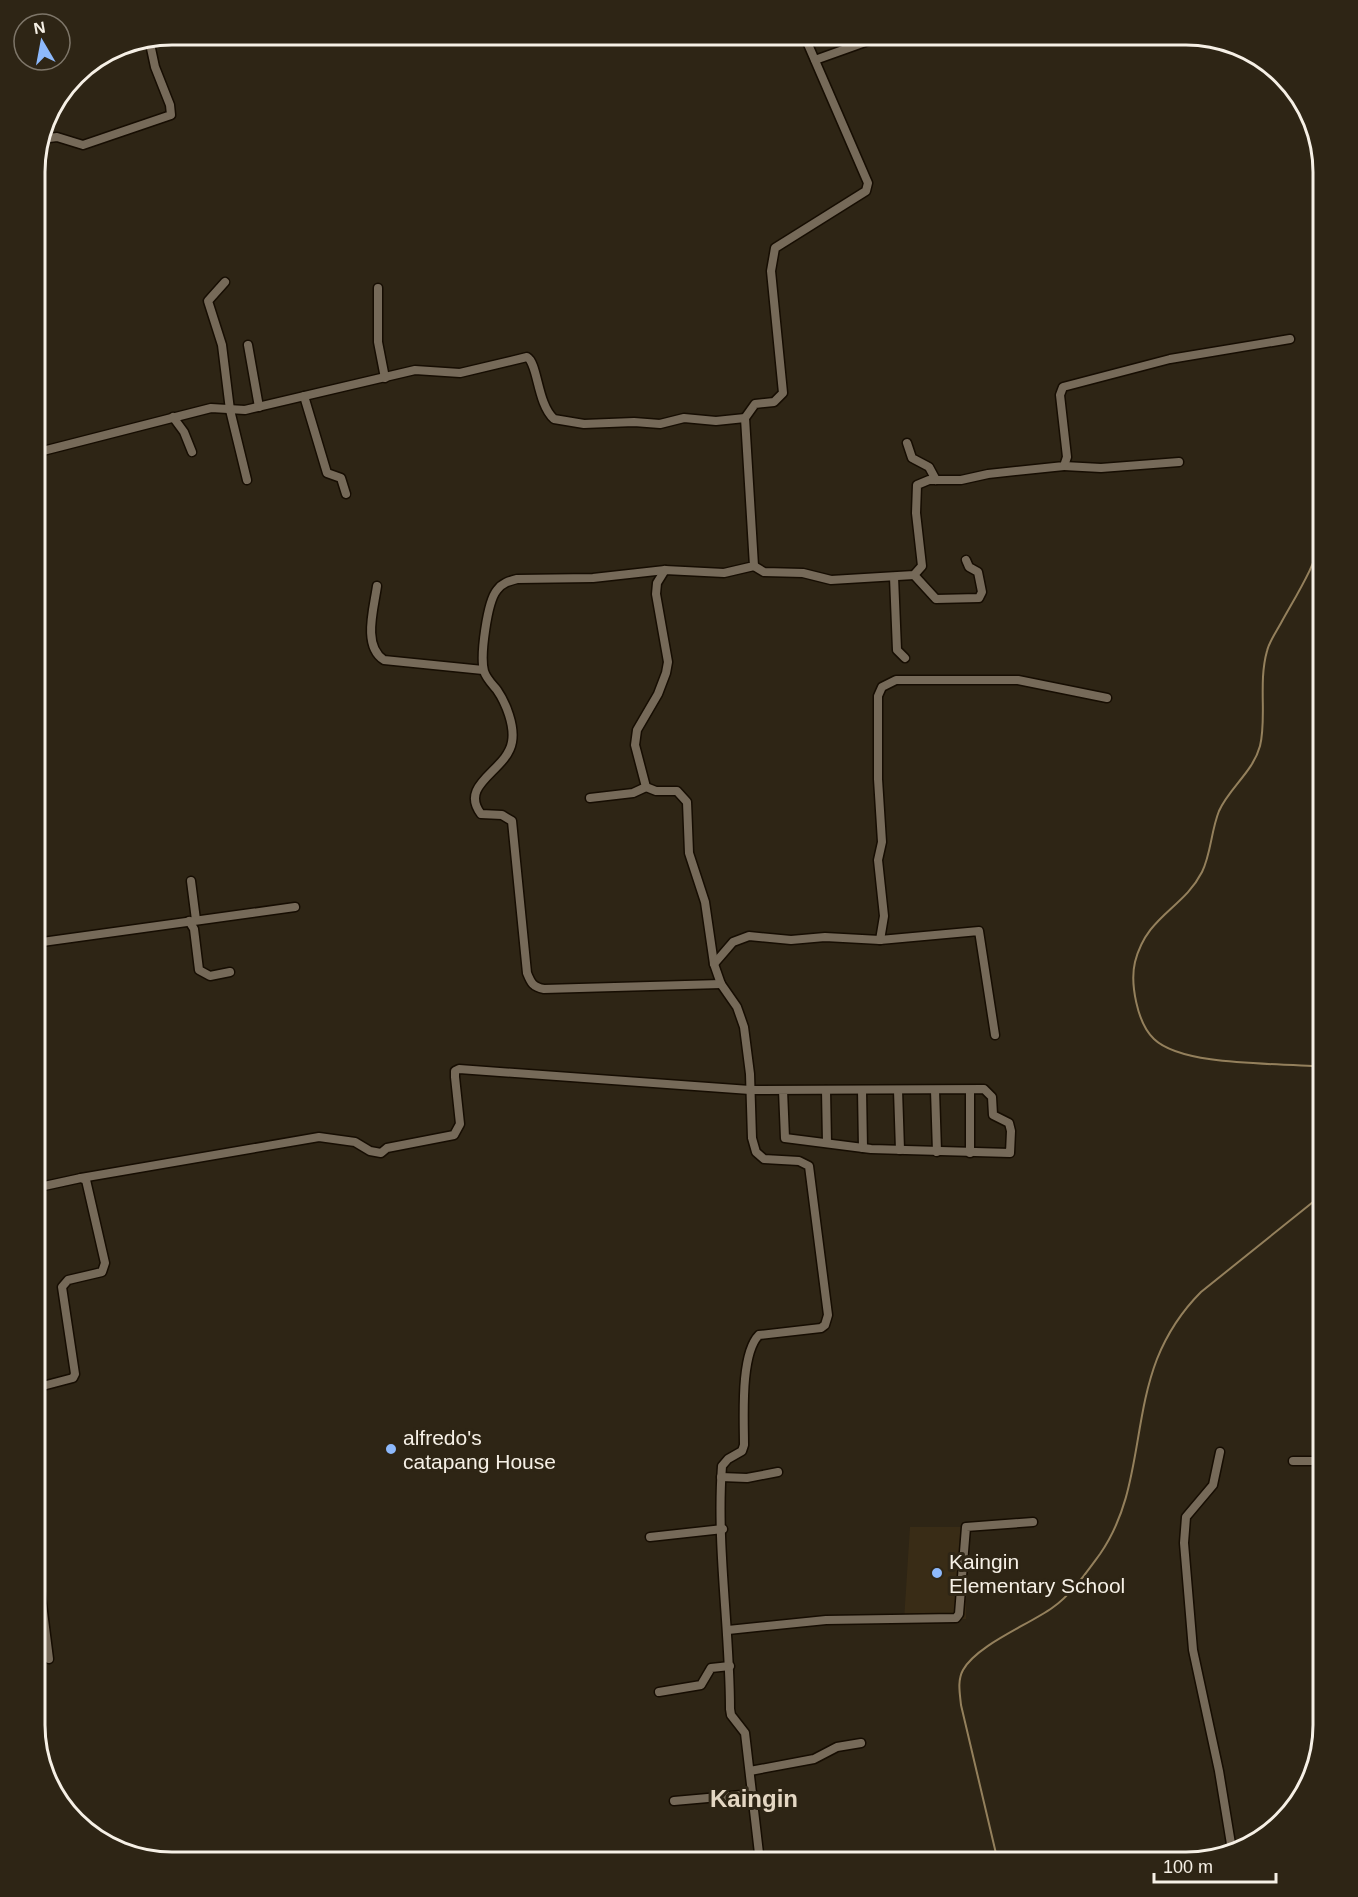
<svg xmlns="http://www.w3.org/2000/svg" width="1358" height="1897" viewBox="0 0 1358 1897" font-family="Helvetica,sans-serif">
<rect width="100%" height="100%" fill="#2e2515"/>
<path fill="#392c16" d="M910,1527H966V1619L904,1621Z"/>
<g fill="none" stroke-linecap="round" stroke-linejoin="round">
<g stroke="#94805c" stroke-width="2">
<path d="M1323,1071L1312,1066C1273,1063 1182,1066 1154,1039C1137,1023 1130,983 1135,962C1147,915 1183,909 1202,872C1211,854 1211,831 1219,811C1229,788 1253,772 1260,746C1267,718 1258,683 1267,651C1269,642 1276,632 1281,623C1297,594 1316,565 1323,533"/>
<path d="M998,1862L961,1705C960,1694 957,1681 963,1670C977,1645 1028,1625 1052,1608C1071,1595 1086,1573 1100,1554C1141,1495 1132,1424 1157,1359C1167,1334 1182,1311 1201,1292L1323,1194"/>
</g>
<defs>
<g id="minor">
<path d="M815,60L885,35"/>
<path d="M41,139L57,137L83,145L171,115L170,105L155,67L149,39"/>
<path d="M225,282L208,301L222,345L230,410L247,480"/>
<path d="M378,288V342L385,378"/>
<path d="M248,345L259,407"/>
<path d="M304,396L327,473L341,478L346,494"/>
<path d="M173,417L184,432L192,452"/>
<path d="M907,443L912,458L929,467L936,480"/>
<path d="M35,453L211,408L245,410L415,370L460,373L527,357C538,363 537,404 554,419L584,424L634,422L660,424L684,418L716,421L745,418"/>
<path d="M1064,466L1101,468L1179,462"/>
<path d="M754,566L764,572L803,573L831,580L914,575L922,566L916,513L917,485L929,480H961L988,474L1064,466L1067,457L1060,395L1063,387L1170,359L1290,339"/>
<path d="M665,570L657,583L656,594L668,662L666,673L658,694L637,730L635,745L646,787L656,791H677L687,802L689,853L705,902L714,964L721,984L737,1007L744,1027L750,1074L752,1138L756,1152L764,1159L799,1161L809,1166L828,1315L825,1325L821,1328L759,1335C740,1354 744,1418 744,1445L742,1451L728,1459L722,1466C716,1546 730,1628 730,1709L731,1715L745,1733L760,1862"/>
<path d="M914,575L936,599L979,598L982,592L978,572L969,567L966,560"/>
<path d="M894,577L897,650L905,658"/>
<path d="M377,586C374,608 362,646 384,660L483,670"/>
<path d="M590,798L633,793L646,787"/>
<path d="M191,881L196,920"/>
<path d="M189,921L194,929L199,970L210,976L230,972"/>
<path d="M880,940L884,916L878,860L882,842L878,779V696L882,687L896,680H1018L1107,698"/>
<path d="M35,943L295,907"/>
<path d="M714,964L733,942L749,936L791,940L825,937L880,940L979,931L995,1035"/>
<path d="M721,984L544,989C533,987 531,983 527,973L512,821L502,815L481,814C458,784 507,771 512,742C515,726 506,703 497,690C492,684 486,678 484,671C480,656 487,602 497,590C502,583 509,581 517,579L593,578L665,570L724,573L754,566L745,418L755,404L774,402L783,393L771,271L775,248L866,191L868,183L804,35"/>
<path d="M826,1090L827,1143"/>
<path d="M862,1090L863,1148"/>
<path d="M898,1090L900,1150"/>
<path d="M935,1090L937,1152"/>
<path d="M970,1090V1153"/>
<path d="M81,1178L319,1137L355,1142L370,1151L381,1153L387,1148L454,1135L460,1124L455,1077V1071L459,1069L750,1090L984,1089L992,1097L993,1115L1009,1123L1011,1131L1010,1153L871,1149L785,1138L783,1090"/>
<path d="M35,1388L73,1378L75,1374L62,1287L68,1280L102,1272L105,1263L86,1180L81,1178L35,1188"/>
<path d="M1220,1452L1213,1485L1186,1517L1184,1543L1193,1650L1219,1771L1232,1850"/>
<path d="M1293,1461H1323"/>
<path d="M721,1477L747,1478L778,1472"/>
<path d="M35,1508V1472"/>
<path d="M650,1537L723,1529"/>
<path d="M35,1548L49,1659"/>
<path d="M728,1630L826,1620L956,1618L959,1614L966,1527L1033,1522"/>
<path d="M659,1692L701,1685L711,1668L730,1666"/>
<path d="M750,1771L814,1759L837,1747L861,1743"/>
<path d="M674,1801L753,1794"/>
</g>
</defs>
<use href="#minor" stroke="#160d02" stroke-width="11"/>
<use href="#minor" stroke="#766a59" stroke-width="8"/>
</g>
<g fill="#8db9fc" stroke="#2e2515" stroke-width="2">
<circle cx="391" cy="1449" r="6"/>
<circle cx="937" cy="1573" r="6"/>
</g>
<g text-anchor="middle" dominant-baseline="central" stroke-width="6" stroke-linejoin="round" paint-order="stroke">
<g font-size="21" fill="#f6f0e6" stroke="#2e2515" text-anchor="start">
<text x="403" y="1437">alfredo's<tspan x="403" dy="24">catapang House</tspan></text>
<text x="949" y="1561">Kaingin<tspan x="949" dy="24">Elementary School</tspan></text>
</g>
<g font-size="24" font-weight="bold" fill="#e4d7c3" stroke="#2e2515">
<text x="754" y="1798">Kaingin</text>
</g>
</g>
<path d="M0 0H1358V1897H0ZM172 45H1186A127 127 0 0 1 1313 172V1725A127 127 0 0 1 1186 1852H172A127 127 0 0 1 45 1725V172A127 127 0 0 1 172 45Z" fill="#2e2515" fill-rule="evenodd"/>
<path fill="none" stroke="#f6f0e6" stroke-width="3" d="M172 45H1186A127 127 0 0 1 1313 172V1725A127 127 0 0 1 1186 1852H172A127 127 0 0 1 45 1725V172A127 127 0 0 1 172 45Z"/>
<g transform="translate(42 42) rotate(350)"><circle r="28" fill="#2e2515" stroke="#7e7669" stroke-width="1.5"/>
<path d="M0-4.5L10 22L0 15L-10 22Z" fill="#8db9fc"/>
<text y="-9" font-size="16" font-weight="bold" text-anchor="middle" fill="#f6f0e6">N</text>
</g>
<path d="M1154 1873v9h122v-9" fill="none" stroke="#f6f0e6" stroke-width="3"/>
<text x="1163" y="1873" font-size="18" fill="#f6f0e6" stroke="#2e2515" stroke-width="4.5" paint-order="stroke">100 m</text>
</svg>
